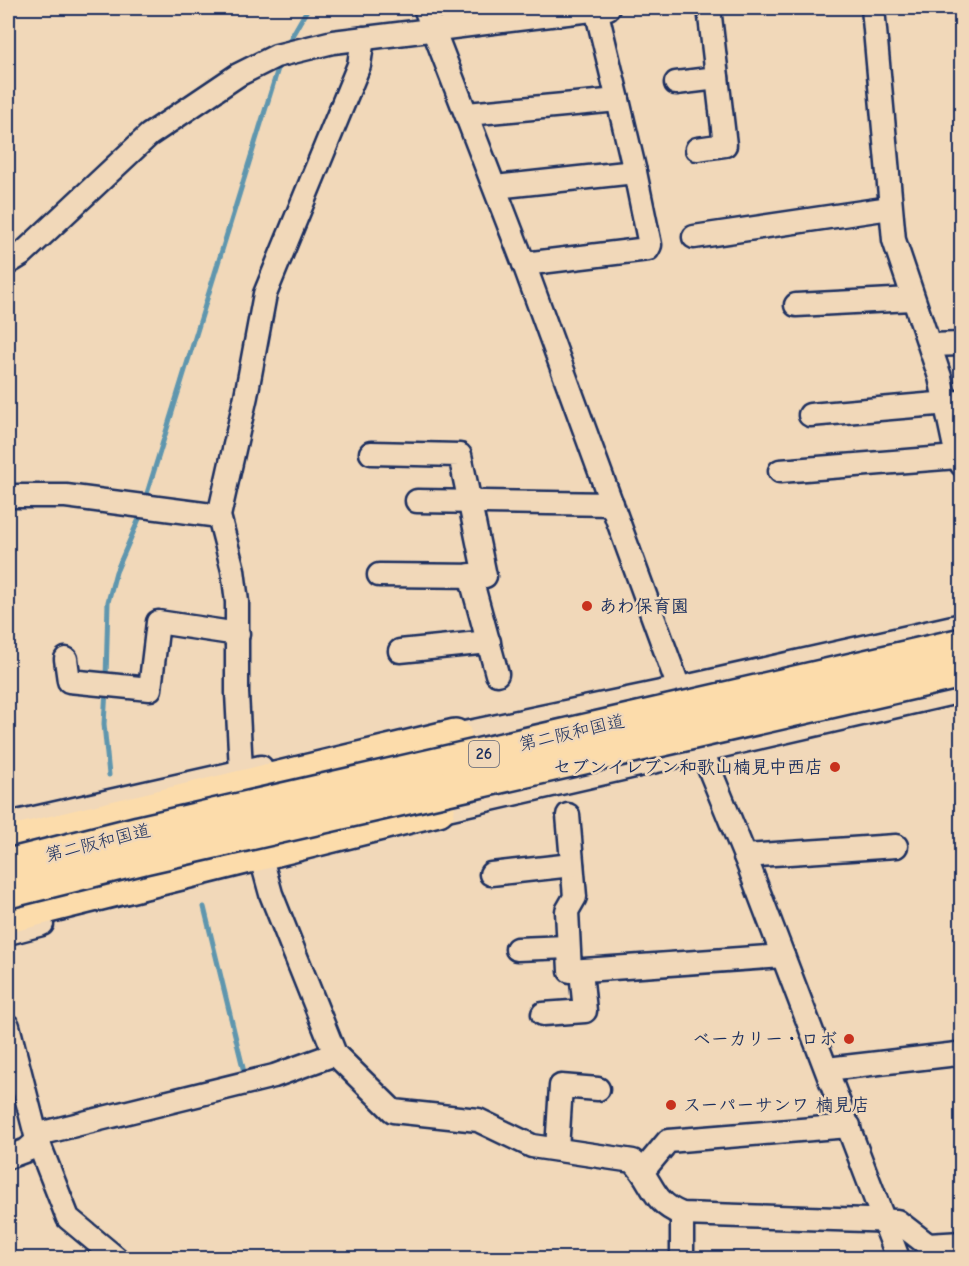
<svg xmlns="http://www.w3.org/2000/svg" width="969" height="1266" viewBox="0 0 969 1266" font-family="'Comic Neue','Klee One',sans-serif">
<rect width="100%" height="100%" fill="#f1d8b9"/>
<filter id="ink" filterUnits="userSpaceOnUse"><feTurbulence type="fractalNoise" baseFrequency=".0167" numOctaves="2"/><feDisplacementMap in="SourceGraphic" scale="12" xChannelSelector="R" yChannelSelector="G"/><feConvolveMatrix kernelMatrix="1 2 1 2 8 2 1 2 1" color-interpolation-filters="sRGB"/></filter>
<g filter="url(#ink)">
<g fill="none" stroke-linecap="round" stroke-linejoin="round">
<g stroke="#5e96ae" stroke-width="5">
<path d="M285,48L308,8"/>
<path d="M145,500L280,62"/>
<path d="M106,679L108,602L116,572L142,512"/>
<path d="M106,689L104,724L109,775"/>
<path d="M204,907L244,1072"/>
</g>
<defs>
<g id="minor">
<path d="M425,8L524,264L702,751L745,856L898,1258"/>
<path d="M873,8L894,240L940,377L957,457L962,465"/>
<path d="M676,83L717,78"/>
<path d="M467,114L618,100L596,9"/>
<path d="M697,149L725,145L709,8"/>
<path d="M495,187L635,172L618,100"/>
<path d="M694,237L890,208"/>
<path d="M8,263L21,255L149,135L238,75L276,56L333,42L608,8"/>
<path d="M524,264L648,249L650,245L635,172"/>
<path d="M796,305L912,299"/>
<path d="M930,345L962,344"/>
<path d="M810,415L960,402"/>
<path d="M371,453L460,455L485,576L379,575"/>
<path d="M780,471L957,457"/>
<path d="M8,496H66L219,516"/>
<path d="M417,501L612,504"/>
<path d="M470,575L497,674"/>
<path d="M400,651L489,642"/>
<path d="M66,659L69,681L150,689L158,622L238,634"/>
<path d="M441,738L680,688L962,625"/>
<path d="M241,770L237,693V602L233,570L219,516L246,396L265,294L359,65L363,38"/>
<path d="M425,814L962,691"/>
<path d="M568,815L575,897L567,911L570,971L783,956"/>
<path d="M8,824L261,767"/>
<path d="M745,856L896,846"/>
<path d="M263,865L271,894L335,1054L393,1111L478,1120L532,1146L633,1161C654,1182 651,1202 682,1214L897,1221L928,1245L962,1243"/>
<path d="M491,874L572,865"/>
<path d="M8,933L42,924"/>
<path d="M517,949L568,947"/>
<path d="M543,1014L585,1011L581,971"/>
<path d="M8,1026L37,1139L68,1218L116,1258"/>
<path d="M827,1069L957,1054"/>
<path d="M557,1149L561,1086L598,1089"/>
<path d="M8,1157L27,1150L47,1132L274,1076L335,1054"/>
<path d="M643,1171L668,1141L849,1126"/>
<path d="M682,1214V1258"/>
</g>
<g id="highway">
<path d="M8,843L455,736"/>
<path d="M8,916L438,809"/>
</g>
</defs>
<use href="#minor" stroke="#1b2f5e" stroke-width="27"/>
<use href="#highway" stroke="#1b2f5e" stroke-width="38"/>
<use href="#minor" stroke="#f1d8b9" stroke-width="22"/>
<use href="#highway" stroke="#fcdcab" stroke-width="33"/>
<defs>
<g id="highway-bridge">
<path d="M8,866L139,833L962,645"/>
<path d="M8,891L144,857L962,671"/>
</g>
</defs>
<use href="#highway-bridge" stroke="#1b2f5e" stroke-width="38" stroke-linecap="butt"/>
<use href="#highway-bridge" stroke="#fcdcab" stroke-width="33"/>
</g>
</g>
<g fill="#c8321e" stroke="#f1d8b9" stroke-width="2">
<circle cx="587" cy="606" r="6"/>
<circle cx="835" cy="767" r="6"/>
<circle cx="849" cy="1039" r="6"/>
<circle cx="671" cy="1105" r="6"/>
</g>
<g text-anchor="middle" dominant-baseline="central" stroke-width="5" stroke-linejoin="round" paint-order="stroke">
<rect fill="#f1d8b9" stroke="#5b6279" stroke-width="1.5" x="469" y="741" width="30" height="26" rx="4.5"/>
<g font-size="16" font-weight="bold" fill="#1b2f5e">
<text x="484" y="754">26</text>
</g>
<g font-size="18" font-weight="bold" fill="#1b2f5e" stroke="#f1d8b9" text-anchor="start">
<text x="599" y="606">あわ保育園</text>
<text x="823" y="767" text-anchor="end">セブンイレブン和歌山楠見中西店</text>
<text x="837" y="1039" text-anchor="end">ベーカリー・ロボ</text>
<text x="683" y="1105">スーパーサンワ 楠見店</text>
</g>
<g font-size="18" fill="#1b2f5e" stroke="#f1d8b9">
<text transform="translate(572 733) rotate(-13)">第二阪和国道</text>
<text transform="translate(98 843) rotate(-14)">第二阪和国道</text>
</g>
</g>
<rect width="969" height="1266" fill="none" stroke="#f1d8b9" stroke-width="30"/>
<rect x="15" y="15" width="939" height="1236" fill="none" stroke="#1b2f5e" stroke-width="2" filter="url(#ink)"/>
</svg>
